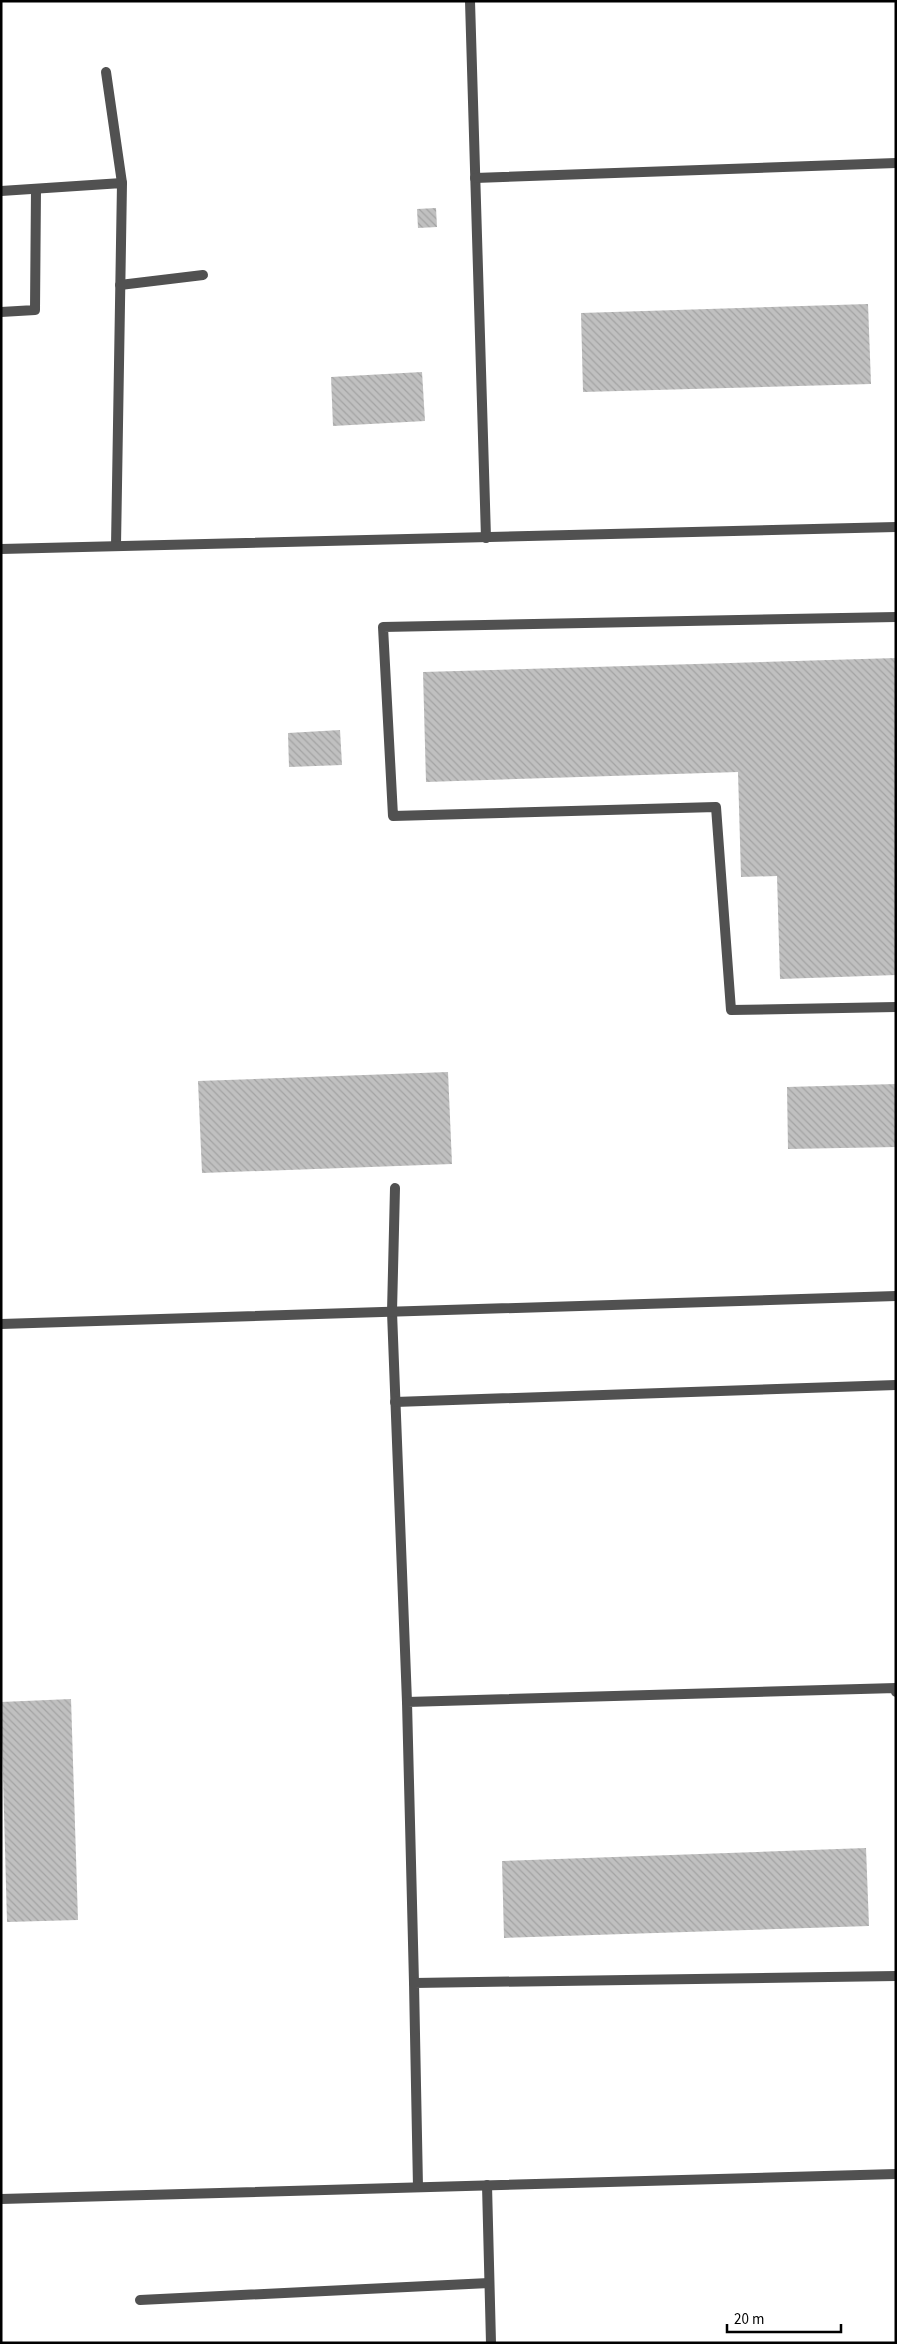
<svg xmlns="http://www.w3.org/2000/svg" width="897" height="2344" viewBox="0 0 897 2344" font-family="'Source Sans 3',sans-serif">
<defs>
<pattern id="building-back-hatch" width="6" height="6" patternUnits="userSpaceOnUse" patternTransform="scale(1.25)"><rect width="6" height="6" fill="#c0c0c0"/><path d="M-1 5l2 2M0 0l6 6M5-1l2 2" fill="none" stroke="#a3a3a3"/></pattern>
</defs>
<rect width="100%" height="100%" fill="#fff"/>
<g fill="url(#building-back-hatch)">
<path d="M436,208L437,227L418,228L417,209Z"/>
<path d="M868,304L871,384L583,392L581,313Z"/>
<path d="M422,372L425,421L333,426L331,377Z"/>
<path d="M896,658V975L780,979L777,876L741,877L738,772L426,782L423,672Z"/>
<path d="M340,730L342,765L289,767L288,733Z"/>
<path d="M448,1072L452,1164L202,1173L198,1081Z"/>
<path d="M896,1084V1147L788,1149L787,1087Z"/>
<path d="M71,1699L78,1920L7,1922L1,1702Z"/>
<path d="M866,1848L869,1926L504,1938L502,1861Z"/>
</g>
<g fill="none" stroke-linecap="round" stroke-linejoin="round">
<g stroke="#515151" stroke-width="10">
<path d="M470,1L486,538"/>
<path d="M106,72L122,183"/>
<path d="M475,178L896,163"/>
<path d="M1,191L122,183L116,546"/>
<path d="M120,285L203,275"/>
<path d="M1,312L35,310L36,189"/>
<path d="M1,549L896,527"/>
<path d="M896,617L383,627L393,816L716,807L731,1010L896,1007"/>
<path d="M395,1188L392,1312L407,1702"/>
<path d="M1,1324L896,1296"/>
<path d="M395,1402L896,1385"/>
<path d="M414,1983L407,1702L896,1688V1692"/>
<path d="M487,2185L491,2343"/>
<path d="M418,2187L414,1983L896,1976"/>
<path d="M1,2199L896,2174"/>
<path d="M140,2300L489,2283"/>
</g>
</g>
<rect width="897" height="2344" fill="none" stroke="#000000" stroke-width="5"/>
<path d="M727 2324v8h114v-8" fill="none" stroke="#000000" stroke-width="2.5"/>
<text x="734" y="2324" font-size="15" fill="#000000" stroke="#ffffff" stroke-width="4" paint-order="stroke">20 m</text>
</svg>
